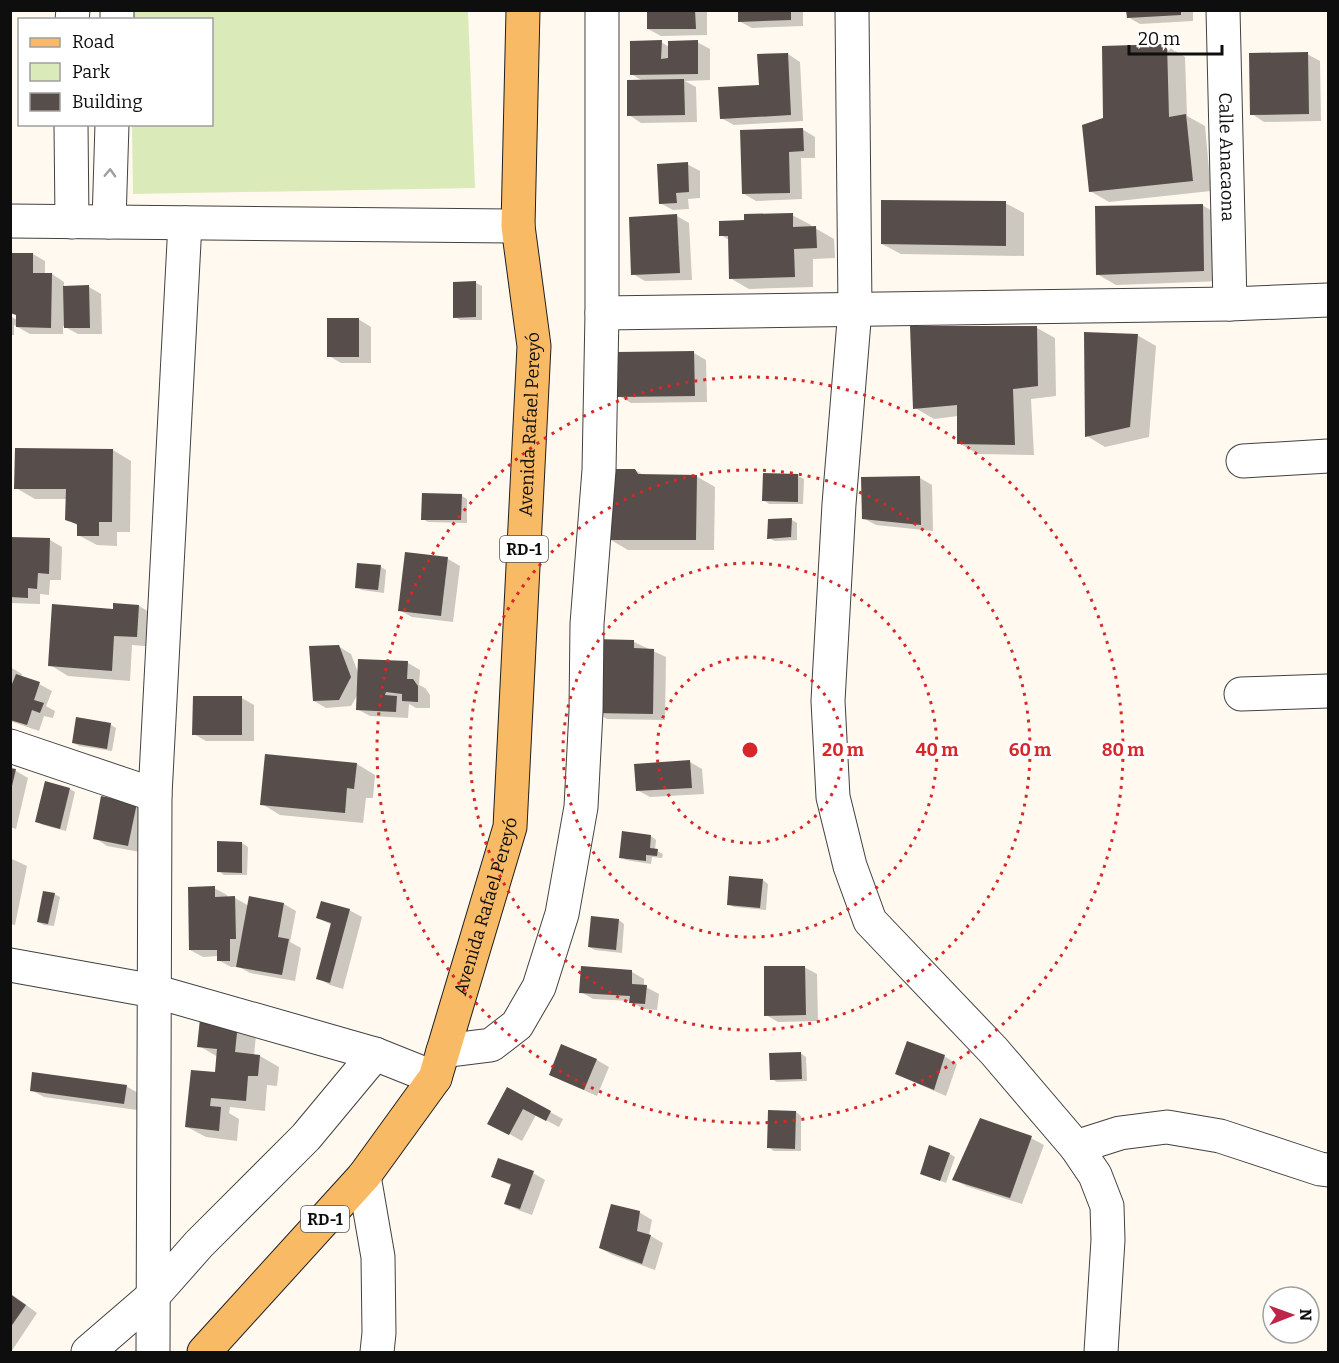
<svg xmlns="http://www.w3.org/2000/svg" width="1339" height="1363" viewBox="0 0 1339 1363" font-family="Bitter,serif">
<rect width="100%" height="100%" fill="#fff9ef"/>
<path fill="#dbeab9" d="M130,11H468L475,188L133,194L132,125L212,124V20L130,19Z"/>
<g fill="#0003">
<path d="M648,10H707V35L661,36L648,29Z"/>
<path d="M739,10H803V26L752,28L739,21Z"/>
<path d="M1127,10H1193V21L1140,24L1128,17Z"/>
<path d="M661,42L669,47L697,42L710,49V80L685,81L696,87L697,122L641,123L629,115L643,81L631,74Z"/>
<path d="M1167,46L1185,57L1187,116L1205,126L1211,191L1109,202L1090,191L1105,119Z"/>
<path d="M788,54L800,62L803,121L734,125L721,118L761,87Z"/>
<path d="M1307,54L1320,61L1321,121L1264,122L1252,114Z"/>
<path d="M802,129L815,137V158H801L802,199L756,201L744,194Z"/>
<path d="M687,164L700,171V198L688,199L689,209L673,210L660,203Z"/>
<path d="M1005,203L1024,213V256L901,254L882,244Z"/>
<path d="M1202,205L1221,216L1222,281L1116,285L1097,274Z"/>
<path d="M792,215L811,225V228H815L834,239L835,258L813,259V287L749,289L730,278L729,240L721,235Z"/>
<path d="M677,216L689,223L692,280L645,281L633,274Z"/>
<path d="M33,254L45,261V274H52L64,282V287H89L101,294L102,334H78L63,326V334H30L14,325V335H10V316L17,320Z"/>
<path d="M476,283L482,286V320H460L455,317Z"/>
<path d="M358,319L371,327V363H341L329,356Z"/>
<path d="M1037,328L1055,338L1056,396L1031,399L1034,455L978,454L959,443L958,416L934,419L915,408Z"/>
<path d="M1137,335L1156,346L1149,437L1105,447L1087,436Z"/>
<path d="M694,353L706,360L707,402L631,403L619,396V354Z"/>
<path d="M113,450L131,461L130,532H117V546L97,545L78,535V526L67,519V499H35L16,488Z"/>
<path d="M635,470L645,476H696L715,487L714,550H628L609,539Z"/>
<path d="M798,476L804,479L803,504H769L764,500Z"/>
<path d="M920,478L932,485L933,531L876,525L863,518Z"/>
<path d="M462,496L467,499V523L428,522L423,519Z"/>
<path d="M792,520L797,523V540L775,541L769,538Z"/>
<path d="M10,538L50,540L62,547L61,580H50L49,595L40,594V604L10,603Z"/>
<path d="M448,559L460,566L453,622L412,617L399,610Z"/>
<path d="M381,567L386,570L384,593L362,590L357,587Z"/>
<path d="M114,604L139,606L158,617L156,647L132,645L130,681L68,676L50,665L114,610Z"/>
<path d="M634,642L666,657L665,720L607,719L594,712Z"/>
<path d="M338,646L351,654L359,675L408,663L420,670L419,685L425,688L430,695V708H416L409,704L408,718L370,716L357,709L358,694L351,706L326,708L314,701Z"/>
<path d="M10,667L22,674L21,677L39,684L52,691L46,706L55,711L53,718L44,716L39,731L10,721Z"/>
<path d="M242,698L254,705V741H206L194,734Z"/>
<path d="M111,725L116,728L112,751L79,746L74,743Z"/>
<path d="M690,762L702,769L704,794L650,797L637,790Z"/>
<path d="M357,764L375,775L373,798H366L363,823L280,815L262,804Z"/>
<path d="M10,769L16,771L28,778L16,829L10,827Z"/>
<path d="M47,783L70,789L75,792L66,831L43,825L37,821Z"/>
<path d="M136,804L148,811L140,852L107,846L95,838Z"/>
<path d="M651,836L656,840L655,850L663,854L662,858L652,857L651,864L626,860L621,857Z"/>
<path d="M242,843L248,847L247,875H224L219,871Z"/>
<path d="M10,858L27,866L15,925L10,924Z"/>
<path d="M763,880L768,884L766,910L734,907L728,904Z"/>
<path d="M214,888L227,895V898H235L249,906L284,904L296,911L290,942L301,948L295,981L250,973L239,967H231L218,960V956L203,957L190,950Z"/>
<path d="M54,894L60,897L54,926L44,925L38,922Z"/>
<path d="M349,910L362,917L343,989L330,985L318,978L332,925L318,918Z"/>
<path d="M619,920L624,924L622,953L595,950L589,947Z"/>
<path d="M804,967L817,974L818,1021L778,1022L766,1015Z"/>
<path d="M632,972L644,979V986L659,994L657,1010L643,1009L631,1001L593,999L581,992Z"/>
<path d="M201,1021L256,1035L254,1056H260L279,1067L277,1086L267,1085L265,1111L230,1107L229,1113L239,1119L237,1141L206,1137L187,1127L217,1074L218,1057L199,1046Z"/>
<path d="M562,1046L597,1060L609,1067L597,1096L563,1081L550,1074Z"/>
<path d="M800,1053L806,1057L807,1081L777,1082L772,1079Z"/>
<path d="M944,1056L957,1064L946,1096L909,1080L896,1073Z"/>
<path d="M126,1086L138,1093L137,1110L44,1097L31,1090Z"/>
<path d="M507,1089L563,1119L559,1127L536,1115L522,1141L489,1123Z"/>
<path d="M796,1112L801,1116V1151H774L768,1147Z"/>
<path d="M1031,1138L1044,1145L1022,1204L966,1186L954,1179Z"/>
<path d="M950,1154L955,1157L946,1183L922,1174Z"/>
<path d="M533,1173L545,1180L532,1215L518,1210L506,1203L512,1186L493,1176Z"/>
<path d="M639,1212L652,1220L649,1235L663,1243L655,1270L613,1255L600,1248Z"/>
<path d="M10,1293L37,1313L11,1352H10Z"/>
</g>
<g fill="#574d4a">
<path d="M647,10H695L696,29H647Z"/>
<path d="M738,10H791V20L738,22Z"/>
<path d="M1126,10H1181V15L1127,18Z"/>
<path d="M662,40L661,59L668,58V41L698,40V74L630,75V41Z"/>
<path d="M1167,44L1169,117L1186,114L1193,181L1089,192L1082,125L1103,118L1102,46Z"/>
<path d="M1308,52L1309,114L1250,115L1249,53Z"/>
<path d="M788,53L791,115L720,119L718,87L759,85L757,54Z"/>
<path d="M684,79L685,115L627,116V80Z"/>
<path d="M803,128L804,151L789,152L790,193L742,194L740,130Z"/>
<path d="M688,162L689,192L676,193L677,203L659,204L657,164Z"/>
<path d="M881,200L1006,201V246L881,244Z"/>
<path d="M1203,204L1204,271L1096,275L1095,206Z"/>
<path d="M793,213V227L816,226L817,248L794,249L795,277L729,279L728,236H719V221L744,220V214Z"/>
<path d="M677,214L680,273L631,275L629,217Z"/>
<path d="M10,253H33V273H52L51,328L16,327V315L10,313Z"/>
<path d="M476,281V317L453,318V282Z"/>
<path d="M89,285L90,328H64L63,286Z"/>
<rect x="327" y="318" width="32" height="39"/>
<path d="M910,326H1037L1038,386L1013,389L1015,445L957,444V405L913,409Z"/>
<path d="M1084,332L1138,334L1130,427L1085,437Z"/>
<path d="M694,351L695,396L617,397V352Z"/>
<path d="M15,448L113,449L112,522H99V536H77V524L65,520L66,489H14Z"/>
<path d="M608,469H635L638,474L697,475L696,540H607Z"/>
<path d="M763,473L798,474V502L762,501Z"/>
<path d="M920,476L921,525L862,519L861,477Z"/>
<path d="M422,493L462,494L461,520H421Z"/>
<path d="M792,518L791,537L767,539L768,519Z"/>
<path d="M10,537L50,538L49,574L38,573L37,589L28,588V598L10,597Z"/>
<path d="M405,552L448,557L441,616L398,611Z"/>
<path d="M357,563L381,565L378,590L355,588Z"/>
<path d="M113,603L139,605L137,637L114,636L112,671L48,666L52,604L113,609Z"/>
<path d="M594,639L634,640V648L654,649L653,714L593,713Z"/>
<path d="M339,645L351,677L339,700L313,701L309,646Z"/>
<path d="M358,659L408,661L407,679H413L418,686V702L402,701V694L386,692L385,695L397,696L396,712L356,710Z"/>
<path d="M16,674L40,682L34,700L44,703L40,713L32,710L27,725L10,720V689Z"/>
<path d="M193,696H242V735H192Z"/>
<path d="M76,717L111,723L107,749L72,743Z"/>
<path d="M265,754L357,763L354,789L347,788L345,813L260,805Z"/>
<path d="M690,760L692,788L636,791L634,764Z"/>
<path d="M10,768L16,769L11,790H10Z"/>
<path d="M45,781L70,788L60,829L35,822Z"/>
<path d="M101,796L137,803L128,846L93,839Z"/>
<path d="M622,831L651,835L650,848L658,849L657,856L646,855V861L619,858Z"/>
<path d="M217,841L242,842V873L217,872Z"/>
<path d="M729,876L763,879L760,908L727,905Z"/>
<path d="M215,886V897L235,896L236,939H230V961H217V950H189L188,887Z"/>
<path d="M43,891L55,893L48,924L37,922Z"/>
<path d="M249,896L284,903L278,937L289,939L282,975L236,967Z"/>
<path d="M321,901L350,909L330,983L316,979L331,923L316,918Z"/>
<path d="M591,916L619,919L616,950L588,947Z"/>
<path d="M581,966L632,970V984L647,985L645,1004L629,1003L630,996L579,993Z"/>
<path d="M764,966H805L806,1015L764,1016Z"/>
<path d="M200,1019L238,1023L235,1052L260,1055L258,1076H248L246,1101L211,1098L210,1106L221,1107L219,1131L185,1127L191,1070L215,1072L217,1049L197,1047Z"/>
<path d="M907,1041L945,1055L934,1090L895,1074Z"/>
<path d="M561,1044L597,1059L584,1090L549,1075Z"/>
<path d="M801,1052L802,1079L770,1080L769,1053Z"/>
<path d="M32,1072L127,1085L124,1104L30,1091Z"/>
<path d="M507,1087L551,1111L546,1121L523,1109L509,1135L487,1124Z"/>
<path d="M768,1110L796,1111L795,1149L767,1148Z"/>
<path d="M980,1118L1032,1136L1010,1198L952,1180Z"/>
<path d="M929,1145L950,1153L940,1181L920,1174Z"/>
<path d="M498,1158L534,1171L520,1209L504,1204L511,1184L491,1177Z"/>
<path d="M611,1204L640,1211L637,1231L651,1235L642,1264L599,1248Z"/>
<path d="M10,1294L26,1305L10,1328Z"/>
</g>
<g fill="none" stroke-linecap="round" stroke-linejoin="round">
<defs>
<g id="minor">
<path d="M852,10L855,309L839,504L828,701L833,797L850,866L870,921L994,1051L1076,1147L1095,1175L1107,1206L1108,1240L1101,1352"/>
<path id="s1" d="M1223,10L1230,304"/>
<path d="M72,20L73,10"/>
<path d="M117,20V10"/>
<path d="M71,124L72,222"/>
<path d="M10,221L518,226"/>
<path d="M109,222L112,124"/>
<path d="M602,313L1230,304L1328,300"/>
<path d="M1243,461L1328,456"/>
<path d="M1241,694L1328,691"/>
<path d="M10,746L155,795"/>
<path d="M10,965L154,991L375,1054L435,1078"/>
<path d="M443,1051L491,1045L517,1025L539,987L562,914L581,807L586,711L587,624L599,470L602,313V10"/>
<path d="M1076,1147L1120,1133L1167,1127L1220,1136L1320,1169L1328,1170"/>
<path d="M364,1176L378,1257L379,1333L377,1352"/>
<path d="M88,1352L153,1296L199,1244L306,1137L375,1054"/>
<path d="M153,1352L155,795L185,223"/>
</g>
<g id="major">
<path id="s2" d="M204,1352L364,1176L435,1078L510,827L534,346L518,226L523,10"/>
</g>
</defs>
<use href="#minor" stroke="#414141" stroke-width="35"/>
<use href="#major" stroke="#1f1f1f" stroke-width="35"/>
<use href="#minor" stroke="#fff" stroke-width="33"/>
<use href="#major" stroke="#f9ba66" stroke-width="33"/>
</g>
<defs><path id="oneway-chevron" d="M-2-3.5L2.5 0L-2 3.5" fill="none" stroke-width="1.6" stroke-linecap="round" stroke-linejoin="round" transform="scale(1.5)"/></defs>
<use stroke="#9f9f9f" href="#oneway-chevron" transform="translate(110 173) rotate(-88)"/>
<g fill="none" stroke="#d62828" stroke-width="3" stroke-dasharray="3 6">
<circle cx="750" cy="750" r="93"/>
<circle cx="750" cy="750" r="187"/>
<circle cx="750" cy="750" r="280"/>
<circle cx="750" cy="750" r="373"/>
</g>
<g text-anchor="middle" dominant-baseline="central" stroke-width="6" stroke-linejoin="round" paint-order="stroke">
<g fill="#fff" stroke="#565656" stroke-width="1.5">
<rect x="500" y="536" width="48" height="26" rx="4.5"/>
<rect x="301" y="1206" width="48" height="26" rx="4.5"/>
</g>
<g font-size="16" font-weight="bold" fill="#0e0e0e">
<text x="524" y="549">RD-1</text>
<text x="325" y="1219">RD-1</text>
</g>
<g font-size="18" fill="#0e0e0e" stroke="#fff">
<text stroke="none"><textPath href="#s1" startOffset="147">Calle Anacaona</textPath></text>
<text stroke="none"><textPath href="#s2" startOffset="1024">Avenida Rafael Pereyó</textPath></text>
<text stroke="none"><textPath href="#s2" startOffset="538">Avenida Rafael Pereyó</textPath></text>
</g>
</g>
<circle cx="750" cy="750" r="9" fill="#d62828" stroke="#fff" stroke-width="3"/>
<g font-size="18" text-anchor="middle" font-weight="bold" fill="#d62828" stroke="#fff" stroke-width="6" stroke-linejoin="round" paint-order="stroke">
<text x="843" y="756">20 m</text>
<text x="937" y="756">40 m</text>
<text x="1030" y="756">60 m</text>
<text x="1123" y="756">80 m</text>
</g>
<rect width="1339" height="1363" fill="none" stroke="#0e0e0e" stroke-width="24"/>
<rect x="18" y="18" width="195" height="108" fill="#ffffff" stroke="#9f9f9f" stroke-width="1.5"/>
<rect x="30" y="38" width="30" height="9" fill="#f9ba66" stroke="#9f9f9f" stroke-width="1.5"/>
<text x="72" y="48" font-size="18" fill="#0e0e0e">Road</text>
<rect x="30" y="63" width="30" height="18" fill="#dbeab9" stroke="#9f9f9f" stroke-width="1.5"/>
<text x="72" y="78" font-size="18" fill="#0e0e0e">Park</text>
<rect x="30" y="93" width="30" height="18" fill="#574d4a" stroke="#9f9f9f" stroke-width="1.5"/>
<text x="72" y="108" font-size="18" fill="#0e0e0e">Building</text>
<g transform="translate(1291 1315) rotate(89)"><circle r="28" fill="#ffffff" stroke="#9f9f9f" stroke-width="1.5"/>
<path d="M0-4.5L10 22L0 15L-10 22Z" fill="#bf2548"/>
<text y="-9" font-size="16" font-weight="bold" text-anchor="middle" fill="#0e0e0e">N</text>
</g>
<path d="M1129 45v9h93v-9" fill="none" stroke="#0e0e0e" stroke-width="3"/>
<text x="1138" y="45" font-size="18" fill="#0e0e0e" stroke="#ffffff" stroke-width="4.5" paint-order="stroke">20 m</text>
</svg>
